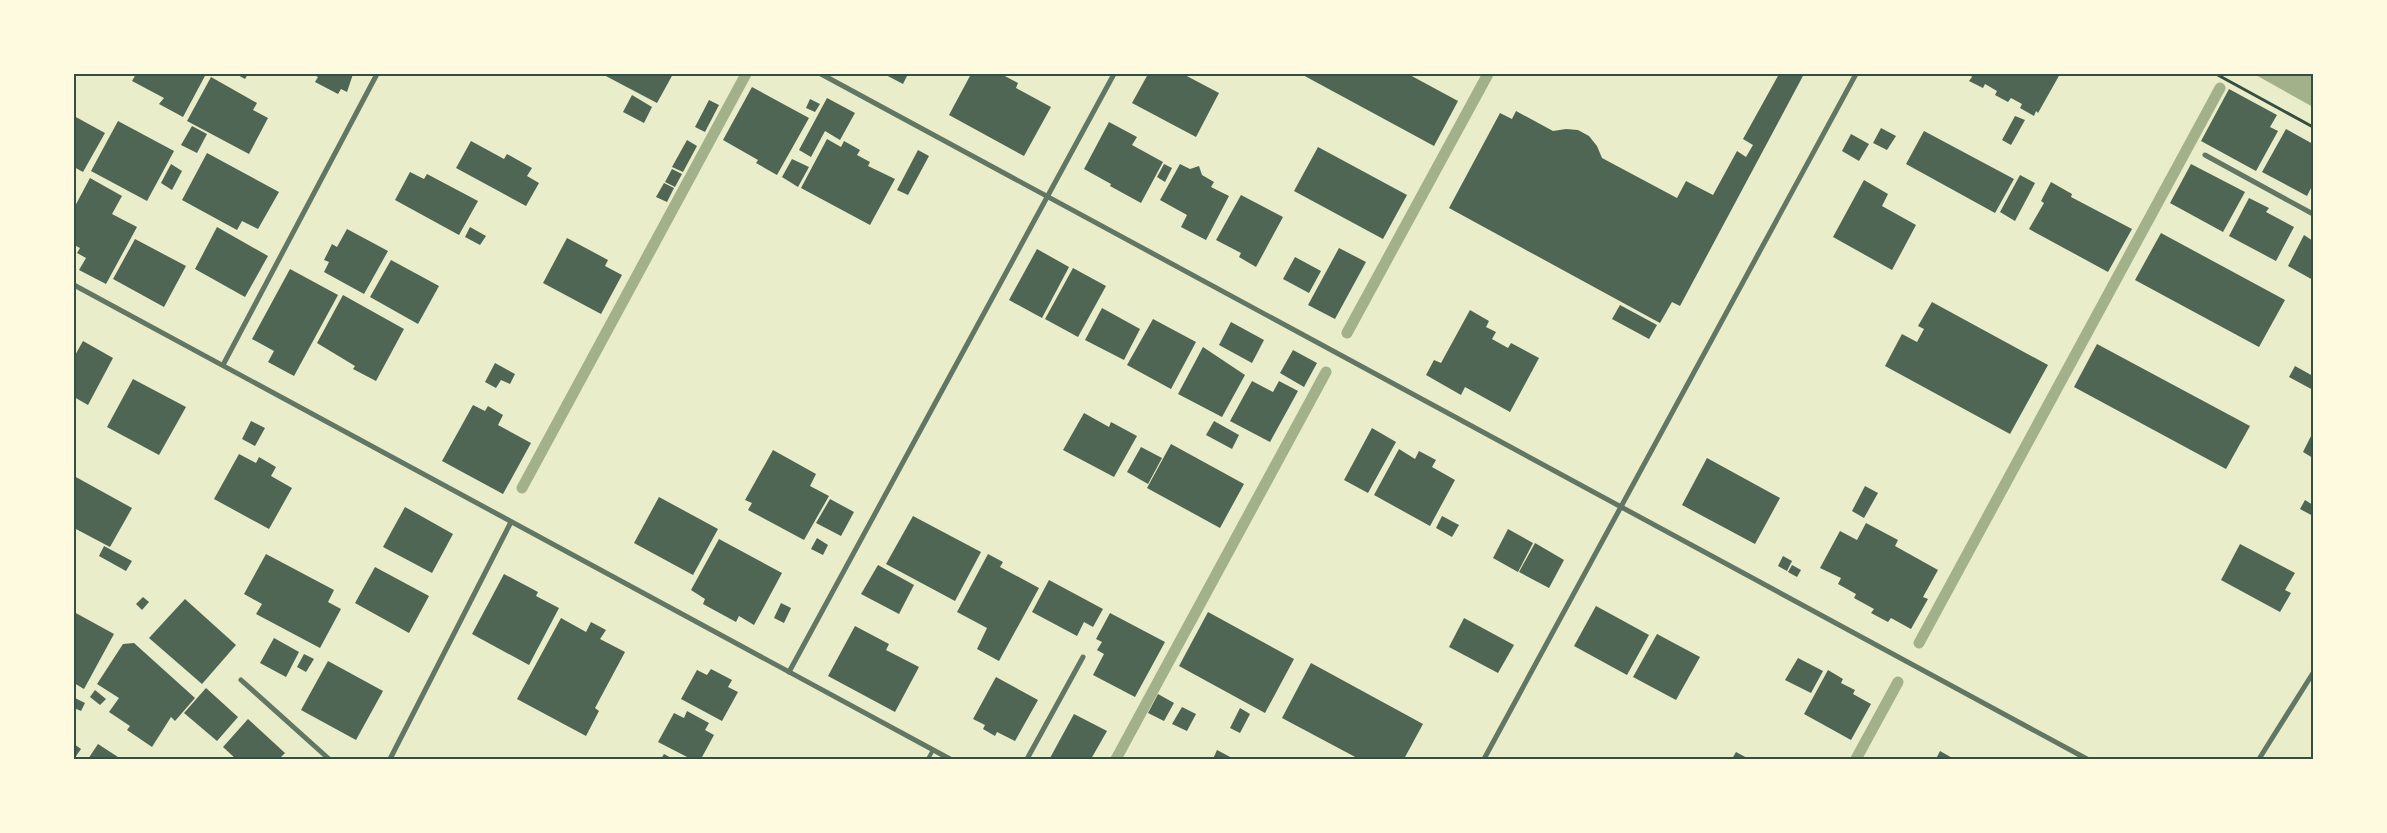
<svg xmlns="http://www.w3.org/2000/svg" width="2387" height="833" viewBox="0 0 2387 833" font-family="Poppins,sans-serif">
<rect width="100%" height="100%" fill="#e9edc9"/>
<path fill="#a3b18a" d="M2254,74H2313V107Z"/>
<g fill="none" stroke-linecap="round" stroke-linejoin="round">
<g stroke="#a3b18a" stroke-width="11">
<path d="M1347,333L1488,74"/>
<path d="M522,488L746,74"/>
<path d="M1919,643L2220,88"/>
<path d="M1116,759L1326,372"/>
<path d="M1856,759L1898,682"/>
</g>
</g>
<g fill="#4f6655">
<path d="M136,74H206L183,117L159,104L164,98L132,81Z"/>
<path d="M236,74H248L245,79Z"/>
<path d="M312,74H353L347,92L341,89L338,94L315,82L318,77Z"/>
<path d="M602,74H673L657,103Z"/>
<path d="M884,74H908L903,84Z"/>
<path d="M971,74H1001L1018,83L1016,88L1051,107L1024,156L949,115Z"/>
<path d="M1148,74H1183L1219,93L1196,137L1132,103Z"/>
<path d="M1301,74H1408L1458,101L1434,146Z"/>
<path d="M1779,74H1804L1680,306L1672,302L1660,323L1449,208L1500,113L1512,119L1516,111L1553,131L1566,129L1578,130L1589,136L1597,146L1602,158L1677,198L1686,181L1713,195L1737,151L1746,157L1753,145L1743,139Z"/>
<path d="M1970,74H2060L2038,113L2036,111L2034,116L2020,108L2022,104L2011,98L2008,102L1995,95L1997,91L1985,84L1983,88L1969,81L1972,77Z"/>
<path d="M211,77L257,103L253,110L268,118L249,154L187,121Z"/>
<path d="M752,87L809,118L777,175L756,163L758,160L723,140Z"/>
<path d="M2229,89L2277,115L2270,127L2278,131L2256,171L2201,141Z"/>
<path d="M632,95L652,107L644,123L623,112Z"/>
<path d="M827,98L855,113L840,140L825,131L811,157L799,150Z"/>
<path d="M810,99L820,104L815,112L806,108Z"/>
<path d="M709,100L719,105L705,132L695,127Z"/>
<path d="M74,116L105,133L83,172L74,167Z"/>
<path d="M2015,116L2025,120L2011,145L2002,140Z"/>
<path d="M118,121L174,151L147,201L91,171Z"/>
<path d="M1109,122L1137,137L1132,145L1163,162L1141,203L1110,186L1111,184L1084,169Z"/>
<path d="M192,126L207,134L197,153L181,145Z"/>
<path d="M1881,128L1896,136L1887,150L1873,143Z"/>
<path d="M2286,129L2313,144V184L2307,196L2262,172Z"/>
<path d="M1924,131L2014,179L1995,213L1906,164Z"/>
<path d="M1851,134L1869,144L1859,161L1842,151Z"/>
<path d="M827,139L841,147L844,141L860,150L857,155L870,162L868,166L895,179L870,225L801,188Z"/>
<path d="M687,140L697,146L683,172L672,167Z"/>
<path d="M471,141L504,159L507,154L532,168L527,176L539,183L526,206L456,168Z"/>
<path d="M1318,147L1407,195L1383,239L1294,191Z"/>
<path d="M918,150L929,156L908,195L897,190Z"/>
<path d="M207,153L279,192L258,229L242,221L237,230L182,200Z"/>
<path d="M792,159L809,167L798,187L782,177Z"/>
<path d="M171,164L182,171L172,190L161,183Z"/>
<path d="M1164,164L1172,168L1165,182L1157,177Z"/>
<path d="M1180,164L1190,169L1199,166L1202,175L1214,182L1211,187L1229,196L1206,240L1181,227L1187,215L1160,200Z"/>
<path d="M2191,164L2245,192L2223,232L2170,203Z"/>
<path d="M672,169L682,174L675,187L665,182Z"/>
<path d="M410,172L424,179L427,174L478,201L459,235L395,200Z"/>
<path d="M2020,175L2035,183L2015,221L2000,212Z"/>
<path d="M90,178L122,196L112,214L137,227L106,284L79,270L86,258L77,253L80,248L74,245V208Z"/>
<path d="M1864,180L1888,194L1882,206L1916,225L1892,270L1833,237Z"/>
<path d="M2051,182L2072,194L2071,197L2132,229L2108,272L2029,229L2044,203L2041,201Z"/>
<path d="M664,183L674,188L667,202L656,197Z"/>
<path d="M1241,195L1283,217L1256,267L1239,257L1241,253L1216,240Z"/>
<path d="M2249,198L2269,208L2266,212L2294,227L2276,261L2229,236Z"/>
<path d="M217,227L268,256L245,297L195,269Z"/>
<path d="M470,227L486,236L480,245L465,237Z"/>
<path d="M347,229L388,251L364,294L324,272L329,262L324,260L332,244L337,247Z"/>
<path d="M2161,233L2285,300L2259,347L2135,280Z"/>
<path d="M2304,235L2313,241V280L2288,266Z"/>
<path d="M567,238L608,260L605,266L622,275L601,314L543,283Z"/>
<path d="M135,239L186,266L164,307L113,279Z"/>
<path d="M1339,248L1366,262L1335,319L1308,305Z"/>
<path d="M1037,249L1069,267L1042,318L1009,300Z"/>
<path d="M1295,257L1321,271L1309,293L1283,279Z"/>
<path d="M391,260L439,286L418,324L370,297Z"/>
<path d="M1073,268L1106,286L1078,337L1045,319Z"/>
<path d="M290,269L338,295L294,376L268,362L274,351L252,339Z"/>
<path d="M343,295L404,329L376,381L353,369L355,366L317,343Z"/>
<path d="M1932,302L2048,365L2010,434L1885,366L1902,334L1917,342L1924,329L1918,326Z"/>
<path d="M1620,305L1657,325L1649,339L1612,319Z"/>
<path d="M1102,308L1140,329L1124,360L1085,340Z"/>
<path d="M1470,310L1489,321L1486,327L1496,332L1492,339L1508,348L1511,343L1539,358L1510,412L1465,387L1461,395L1426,375L1434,360L1441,363Z"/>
<path d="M1153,319L1196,342L1171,389L1127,365Z"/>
<path d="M1231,322L1264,340L1252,363L1219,345Z"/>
<path d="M83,341L113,358L88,405L74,397V357Z"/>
<path d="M2097,344L2250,426L2226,469L2074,387Z"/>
<path d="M1203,347L1245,375L1222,417L1178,394Z"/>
<path d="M1293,350L1317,363L1304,387L1280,373Z"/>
<path d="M495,363L515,374L510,384L501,380L496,388L485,382Z"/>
<path d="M2295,366L2313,376V390L2289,377Z"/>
<path d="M133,379L186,407L159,455L107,427Z"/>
<path d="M1252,381L1273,392L1279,381L1298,391L1270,442L1230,421Z"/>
<path d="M473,405L485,411L488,406L503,415L498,425L531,443L503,494L442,461Z"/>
<path d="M1084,413L1109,427L1111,422L1137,436L1114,477L1063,450Z"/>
<path d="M251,421L265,428L255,446L242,439Z"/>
<path d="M1214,421L1239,435L1232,449L1206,435Z"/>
<path d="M1372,428L1396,442L1368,493L1344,480Z"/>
<path d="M2313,432V458L2303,452Z"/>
<path d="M1171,444L1244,484L1220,528L1147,488Z"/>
<path d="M1141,447L1162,458L1148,484L1127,472Z"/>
<path d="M1399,449L1415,459L1419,451L1436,460L1432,467L1455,480L1430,526L1374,495Z"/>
<path d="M773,450L816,474L810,486L829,496L804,540L748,510L752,503L745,500Z"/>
<path d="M239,454L256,463L259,457L276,467L271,476L292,488L269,529L214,499Z"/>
<path d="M1707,458L1780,498L1755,544L1682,505Z"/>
<path d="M74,476L132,508L110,547L74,528Z"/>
<path d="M1865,486L1878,493L1864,518L1852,511Z"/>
<path d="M659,497L718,529L693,575L634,543Z"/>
<path d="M830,499L854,512L841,536L816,523Z"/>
<path d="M2305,500L2313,505V516L2300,509Z"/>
<path d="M405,507L453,534L432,573L383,547Z"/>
<path d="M913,516L981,552L955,601L886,564Z"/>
<path d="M1442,516L1459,525L1452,537L1436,528Z"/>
<path d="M1866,523L1898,540L1895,546L1938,570L1923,597L1928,599L1911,629L1891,618L1888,622L1871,613L1874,609L1854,598L1856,594L1838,584L1841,578L1820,568L1840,531L1857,540Z"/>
<path d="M1508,529L1533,543L1518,572L1493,558Z"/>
<path d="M817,538L828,545L823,555L811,549Z"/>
<path d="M719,539L782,573L754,625L739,616L736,622L703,604L705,599L691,590Z"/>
<path d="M1535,543L1564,560L1549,588L1519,572Z"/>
<path d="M2240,544L2295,573L2285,590L2291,593L2280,612L2221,580Z"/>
<path d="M104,546L132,561L126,571L99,556Z"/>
<path d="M266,554L334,590L328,602L341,609L320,648L256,614L262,604L244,594Z"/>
<path d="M988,554L1003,562L1000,567L1039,588L999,661L977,649L987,628L957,612Z"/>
<path d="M1783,556L1792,561L1787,571L1778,566Z"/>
<path d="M878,565L914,585L899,614L861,594Z"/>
<path d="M1792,565L1801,570L1797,577L1788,572Z"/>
<path d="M375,567L429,596L409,633L355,603Z"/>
<path d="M504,574L538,592L536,596L559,608L529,665L472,634Z"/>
<path d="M1049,580L1103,609L1093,627L1084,622L1077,636L1032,612Z"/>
<path d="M143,597L149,602L142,610L136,604Z"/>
<path d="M185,599L236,645L202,684L149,638Z"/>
<path d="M781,603L791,608L784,623L774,618Z"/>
<path d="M1596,606L1649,635L1627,675L1574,646Z"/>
<path d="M74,612L114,634L84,689L74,683Z"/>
<path d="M1208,612L1294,659L1265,713L1179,666Z"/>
<path d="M1110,613L1165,642L1135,697L1093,675L1104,654L1097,650L1102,642L1096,639Z"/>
<path d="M561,618L586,632L591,622L606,630L600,639L625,652L595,708L599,711L586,736L517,699Z"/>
<path d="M1464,618L1514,645L1498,673L1449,647Z"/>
<path d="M855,626L889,644L886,650L919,667L895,712L828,676Z"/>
<path d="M1657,634L1700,657L1676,700L1633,677Z"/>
<path d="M274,638L299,652L286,677L260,663Z"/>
<path d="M134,643L195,698L175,721L171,717L152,747L127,730L130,726L109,712L119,698L97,684L123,644Z"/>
<path d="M304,654L314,659L306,672L297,667Z"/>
<path d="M1798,658L1823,671L1811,693L1785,680Z"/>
<path d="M328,661L383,691L356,740L301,710Z"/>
<path d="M1311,663L1423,724L1404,759H1359L1282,718Z"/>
<path d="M711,669L732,680L728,687L738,692L722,721L681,699L697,670L707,675Z"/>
<path d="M1828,670L1843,679L1841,683L1855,690L1853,694L1871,704L1851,740L1804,714Z"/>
<path d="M996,677L1038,700L1015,741L997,732L995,736L983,729L985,725L973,719Z"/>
<path d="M206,688L238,717L217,741L184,713Z"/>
<path d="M95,690L106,699L100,705L90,697Z"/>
<path d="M1158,694L1174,703L1164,721L1148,713Z"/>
<path d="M75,698L85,703L81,711L74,708Z"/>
<path d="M1182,707L1196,714L1187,731L1172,724Z"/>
<path d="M1240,708L1250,714L1240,733L1230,728Z"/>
<path d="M687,711L709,723L705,730L714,735L701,759H691L658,742L674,713L684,718Z"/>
<path d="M1074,714L1107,731L1091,759H1052L1050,758Z"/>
<path d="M248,719L285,753L279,759H236L223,747Z"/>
<path d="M74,744L81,749L74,759Z"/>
<path d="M98,744L118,757L117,759H88Z"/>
<path d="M1217,750L1234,759H1213Z"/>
<path d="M1940,751L1954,759H1936Z"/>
<path d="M1736,752L1749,759H1732Z"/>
<path d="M664,754L673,759H661Z"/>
</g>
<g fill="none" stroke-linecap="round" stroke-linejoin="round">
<path stroke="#344e41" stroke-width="3" d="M2216,74L2313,127"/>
<path stroke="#617663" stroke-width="4" d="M928,759L933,750"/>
<g stroke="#617663" stroke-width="5">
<path d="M821,74L2087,759"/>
<path d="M2205,155L2313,214"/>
<path d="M74,285L950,759"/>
<path d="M223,365L377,74"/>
<path d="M789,672L1114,74"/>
<path d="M241,680L329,759"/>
<path d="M390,759L511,522"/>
<path d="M1027,759L1083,657"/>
<path d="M1484,759L1856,74"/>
<path d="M2259,759L2313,673"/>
</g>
</g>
<rect width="2387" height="833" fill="none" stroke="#fefae0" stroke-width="150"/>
<rect x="75" y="75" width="2237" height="683" fill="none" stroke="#344e41" stroke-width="2"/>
</svg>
